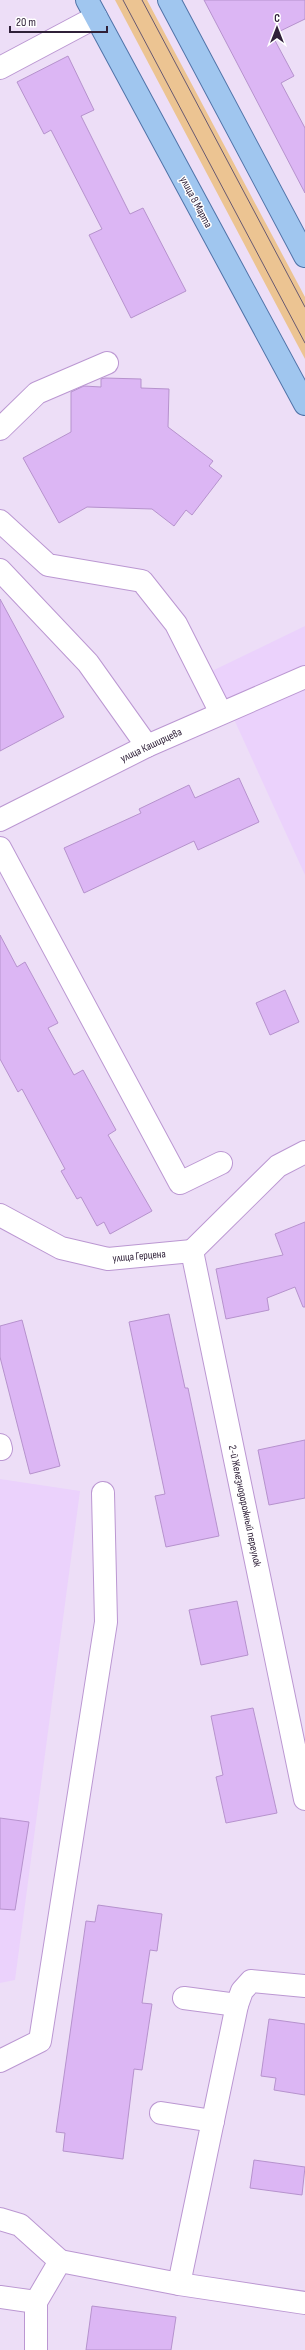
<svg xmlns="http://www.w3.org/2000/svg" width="305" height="2350" viewBox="0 0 305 2350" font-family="'Sofia Sans Condensed',sans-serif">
<rect width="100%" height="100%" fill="#eddef7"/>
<g fill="#ebd2fc">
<path d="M305,626V875L212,671Z"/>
<path d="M0,1479L80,1491L15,1980L0,1983Z"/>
</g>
<path fill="#ecc492" d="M115,0H147L305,297V359Z"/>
<g fill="#dcb6f4" stroke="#b692cd">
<path d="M204,0H305V19L272,35L294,76L281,83L305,128V193Z"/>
<path d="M68,56L94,110L81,116L130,214L143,208L186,291L131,318L89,235L102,229L51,130L44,134L17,82Z"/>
<path d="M105,378L141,379V388L169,389L168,427L213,461L209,466L222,476L192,515L186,510L174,526L152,509L87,507L59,523L23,458L71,432V392L84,386L101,387V379Z"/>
<path d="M0,599L64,717L0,751Z"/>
<path d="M239,778L259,822L198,850L194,841L84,893L64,848L141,813L139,809L189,785L195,798Z"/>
<path d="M0,935L17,967L25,962L58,1023L48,1028L74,1075L83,1070L116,1130L108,1135L152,1211L110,1234L104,1222L97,1226L81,1197L77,1199L61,1171L65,1169L22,1089L18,1092L0,1059Z"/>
<path d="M285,990L299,1022L270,1035L256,1003Z"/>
<path d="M305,1222V1307H303L295,1287L267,1298L269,1310L226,1319L216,1269L283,1255L275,1234Z"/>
<path d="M169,1314L185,1388H188L219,1536L166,1547L155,1496L165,1494L129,1322Z"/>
<path d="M22,1320L60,1466L30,1474L0,1357V1326Z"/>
<path d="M305,1440V1498L269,1505L258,1450Z"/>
<path d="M237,1601L248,1655L201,1665L189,1610Z"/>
<path d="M253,1708L277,1813L226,1823L216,1777L223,1775L211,1716Z"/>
<path d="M0,1818L29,1822L15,1910L0,1909Z"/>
<path d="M98,1905L162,1914L157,1951L150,1950L142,2003L152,2004L142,2070L134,2069L123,2159L63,2151L65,2133L56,2132L86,1921L95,1922Z"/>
<path d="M269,2019L305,2024V2095L274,2090L276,2078L261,2076Z"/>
<path d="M254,2160L305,2167L302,2195L250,2188Z"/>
<path d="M92,2306L176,2317L171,2350H86Z"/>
</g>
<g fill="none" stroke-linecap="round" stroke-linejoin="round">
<defs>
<g id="minor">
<path d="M0,68L96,17"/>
<path d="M0,429L37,393L107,363"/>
<path d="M0,521L48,565L142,581L176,624L221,713"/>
<path d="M0,570L88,663L147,746"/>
<path d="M0,820L147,746L305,677"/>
<path d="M0,848L180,1183L221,1163"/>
<path d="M305,1152L278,1166L192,1251L305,1799"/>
<path d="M0,1215L61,1248L108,1259L192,1251"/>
<path d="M0,1445L1,1449"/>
<path d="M184,1998L237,2005"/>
<path d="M0,2061L40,2041L106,1622L103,1493"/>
<path d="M161,2113L213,2121"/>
<path d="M0,2219L20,2225L60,2261"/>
<path d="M179,2284L237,2005L242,1991L251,1981L305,1986"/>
<path d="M0,2297L36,2302V2350"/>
<path d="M36,2302L60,2261L179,2284L305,2303"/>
</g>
<g id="major">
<path d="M87,0L305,404"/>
<path d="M169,0L305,256"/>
</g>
</defs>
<use href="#minor" stroke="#bb97d2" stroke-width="24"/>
<use href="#major" stroke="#5073a8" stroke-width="24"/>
<use href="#minor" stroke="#fff" stroke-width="22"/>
<use href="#major" stroke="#a0c6ef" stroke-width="22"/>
<g stroke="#685971" stroke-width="1">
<path d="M123,0L305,343"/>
<path d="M142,0L305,307"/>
</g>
</g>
<g text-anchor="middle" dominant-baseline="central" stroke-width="3" stroke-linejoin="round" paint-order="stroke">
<g font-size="11" fill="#2f2038" stroke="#fff">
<text transform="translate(196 202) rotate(62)">улица 8 Марта</text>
<text transform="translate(151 745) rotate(-25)">улица Каширцева</text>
<text transform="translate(139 1256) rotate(-5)">улица Герцена</text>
<text transform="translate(245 1506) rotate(78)">2-й Железнодорожный переулок</text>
</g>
</g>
<g transform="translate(277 28)" stroke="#ffffff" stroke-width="3" paint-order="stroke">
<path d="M0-3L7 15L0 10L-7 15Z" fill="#2f2038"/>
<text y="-6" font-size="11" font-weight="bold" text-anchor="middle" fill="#2f2038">С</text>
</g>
<path d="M10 26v6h97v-6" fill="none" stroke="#2f2038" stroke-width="2"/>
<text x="16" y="26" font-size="12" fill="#2f2038" stroke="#ffffff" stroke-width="3" paint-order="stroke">20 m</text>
</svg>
